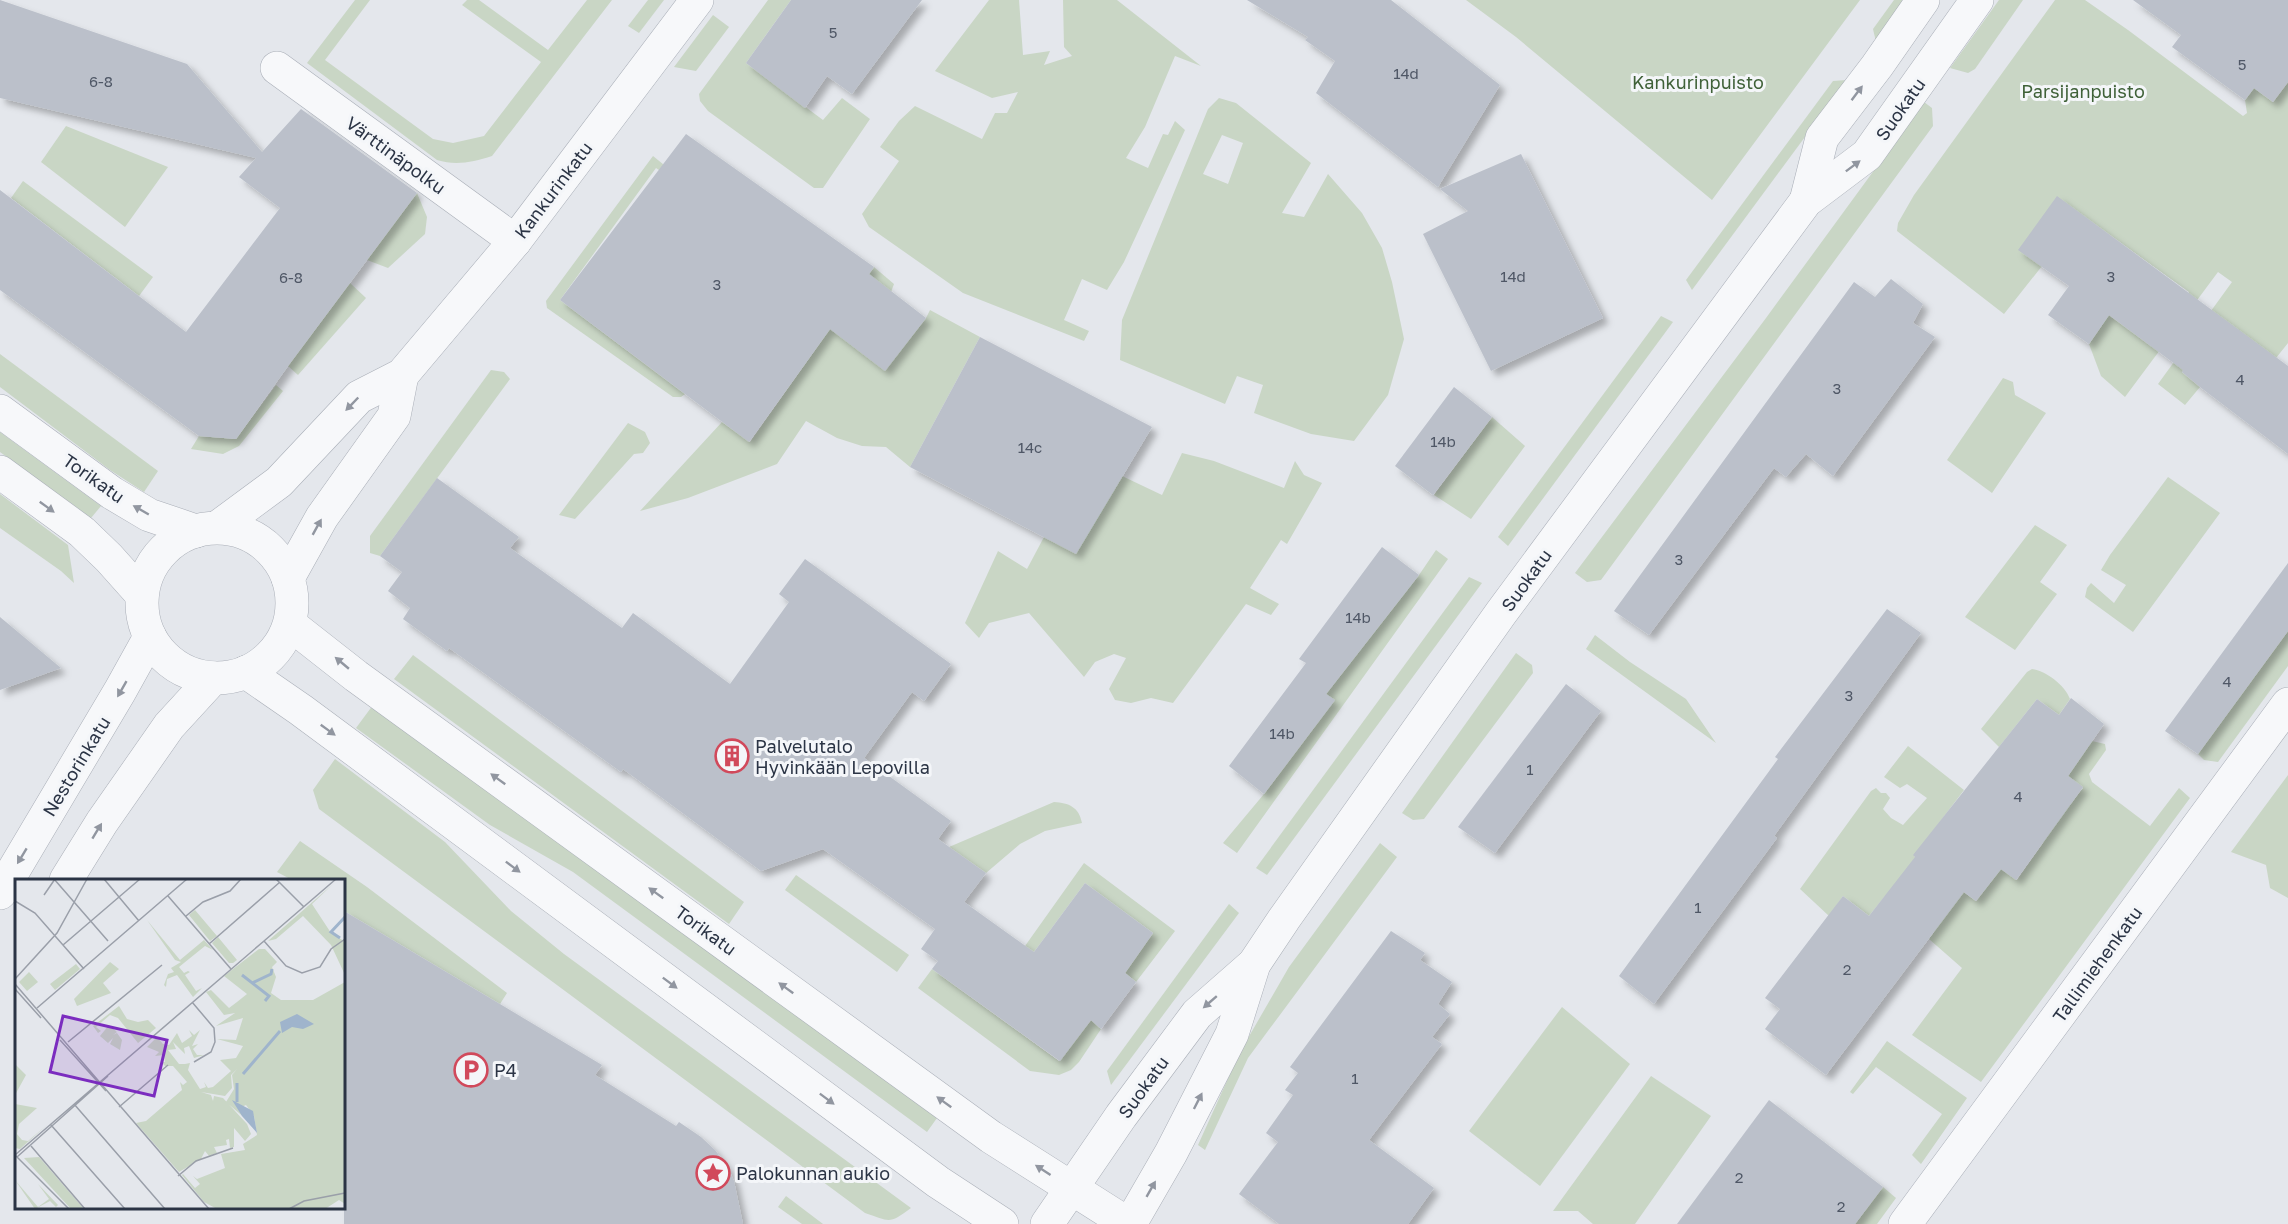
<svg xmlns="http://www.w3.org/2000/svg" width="2288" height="1224" viewBox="0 0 2288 1224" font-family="'Golos Text',sans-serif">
<defs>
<filter id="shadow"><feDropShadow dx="5.5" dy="5.5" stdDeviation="3" flood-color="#0004"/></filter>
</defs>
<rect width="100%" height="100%" fill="#e4e7ec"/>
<g fill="#c9d6c5" fill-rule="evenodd">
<path d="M355,0H370L325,60L433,139L453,143L484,136L541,62L462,5L467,0H479L548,50L587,0H612L492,156C473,162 456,166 437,160L307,63Z"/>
<path d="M648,0H664L639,33L628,26Z"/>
<path d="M768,0H791L746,63L823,120L842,98L870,119L823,188H814L708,111L700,101L699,94Z"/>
<path d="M989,0H1019L1023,55L1050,51L1044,65L1072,56L1064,47L1063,0H1117L1201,66L1175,56L1145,127L1126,158L1148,168L1163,134L1168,135L1175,121L1185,130L1124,262L1107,290L1082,279L1064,320L1089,331L1084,341L963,293L869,227L862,214L899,161L880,147L899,121L915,106L982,139L995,113H1007L1018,92L992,98L935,71Z"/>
<path d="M1466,0H1860L1712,200L1516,37Z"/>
<path d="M1894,0H1907L1876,42L1873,29Z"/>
<path d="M1999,0H2023L1975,69L1968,73L1950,68Z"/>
<path d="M2055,0H2085L2128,30L2243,116L2247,113L2245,100L2254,88L2273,102L2288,82V343L2276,358L2182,372L2200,387L2185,405L2158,384L2232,282L2218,272L2125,397L2101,376L2089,344L2109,315L2151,346L2189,292L2057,197L2042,266L2004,314L1897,231L1898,223L1914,195Z"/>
<path d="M713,15L729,27L696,71L674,67Z"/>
<path d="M1847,80L1692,290L1686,280L1833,81Z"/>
<path d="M1219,98L1236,103L1311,163L1282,213L1304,217L1328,174L1362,213L1382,248L1392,282L1404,339L1388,395L1354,441L1311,434L1254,413L1263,385L1237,376L1225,404L1120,360L1122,320L1208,109ZM1222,135L1243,143L1228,184L1203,174Z"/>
<path d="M1924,102L1932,108L1933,126L1601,580L1587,582L1575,573L1766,318Z"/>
<path d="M66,126L168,167L125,227L41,162Z"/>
<path d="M653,156L685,182L688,189L656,168L560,300L685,394L681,397H673L547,308L546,301Z"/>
<path d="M23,181L153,277L139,296L11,198Z"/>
<path d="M417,193L427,217L425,234L388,268L367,260Z"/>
<path d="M874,267L894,284L891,292L885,370L926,318L930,310L980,337L910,467L886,447L862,446L837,438L806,421L777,464L688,498L640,511L722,422L750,442Z"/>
<path d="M350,283L366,298L298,375L288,366Z"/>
<path d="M1661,316L1673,322L1508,546L1498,537Z"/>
<path d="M0,354L158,471L144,492L110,470L0,387Z"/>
<path d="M491,370L504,372L510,379L380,556L370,553V536Z"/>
<path d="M2003,378L2013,382L2015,395L2046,413L1992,493L1947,460Z"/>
<path d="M276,385L283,391L239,446L223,454L191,449L199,436L236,439Z"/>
<path d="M1492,417L1525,446L1471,519L1434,495Z"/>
<path d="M628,423L645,432L650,443L643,453L634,454L575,519L559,515Z"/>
<path d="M0,432L101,506L91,518L0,452Z"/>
<path d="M1182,453L1214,461L1284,488L1295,461L1304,475L1322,483L1287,544L1281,540L1250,588L1279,604L1271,615L1246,604L1173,703L1151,698L1131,703L1115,700L1109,689L1126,658L1114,654L1095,662L1084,677L1029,613L989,623L979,638L965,623L998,551L1027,569L1044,537L1122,476L1162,495Z"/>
<path d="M2168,477L2220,513L2133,632L2085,597L2087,588L2091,583L2114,603L2126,585L2101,570L2110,555Z"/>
<path d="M0,494L68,545L74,583L61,571L0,528Z"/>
<path d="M2035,525L2067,545L2040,582L2057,594L2015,650L1965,617Z"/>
<path d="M1436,550L1448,559L1237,853L1223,843L1264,794L1334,701L1326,694L1419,575Z"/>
<path d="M1469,577L1482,583L1267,875L1256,868Z"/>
<path d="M2288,631V666L2218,762L2204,760L2198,754Z"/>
<path d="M1595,635L1630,662L1686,699L1716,743L1586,649Z"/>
<path d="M1516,653L1532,665L1533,673L1424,819L1413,820L1402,813Z"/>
<path d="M413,655L744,902L729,924L394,679Z"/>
<path d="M2032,669C2046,671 2065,685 2070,699L2059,715L2037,699L1999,747L1981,729L2027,672Z"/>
<path d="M373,705L937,1118L927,1132L573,872L490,825L356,728Z"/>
<path d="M2092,741L2105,744L2106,750L2089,774L2092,782L2150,826L2179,788L2190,798L1981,1082L1912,1035L1962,968L1929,939L1934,932L1885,896L1869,916L1843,896L1829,916L1800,889L1871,791L1876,788L1881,793H1886L1890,798L1883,809L1891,818L1903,825L1927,798L1907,784L1900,788L1884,777L1908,746L1964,790L1914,856L1976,901L2001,869L2017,880L2043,843L2040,841L2067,803L2070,805L2083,788L2068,776Z"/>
<path d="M335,759L445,842L511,911L564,954L911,1208C889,1224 891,1222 865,1213L319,809L313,790Z"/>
<path d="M2288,775V898L2270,888L2266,865L2231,852Z"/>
<path d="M1054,802C1069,803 1079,807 1082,823L1045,831L1020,844L986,873L949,847Z"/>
<path d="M300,841L367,887L507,993L500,1004L344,911V880H292L277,872Z"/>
<path d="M1380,843L1397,857L1248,1058L1205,1150L1198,1145L1240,1052L1289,967Z"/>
<path d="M1084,863L1175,931L1136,982L1125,973L1153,933L1085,883L1034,952L1025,946Z"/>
<path d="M796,875L909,955L897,972L785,890Z"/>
<path d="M1229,904L1239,913L1111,1085L1107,1071Z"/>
<path d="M932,969L1059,1061L1091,1020L1101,1029L1079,1062L1071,1070L1059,1075L1030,1071L918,988Z"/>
<path d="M1562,1007L1630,1064L1540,1186L1469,1131Z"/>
<path d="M1887,1041L1967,1098L1921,1164L1912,1155L1942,1114L1876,1067L1853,1094L1850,1092Z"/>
<path d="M1651,1076L1711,1116L1635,1224H1593L1578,1211H1553Z"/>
<path d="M1883,1187L1896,1198L1877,1224H1855Z"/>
<path d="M786,1196L823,1224H802L778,1207Z"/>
</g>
<g fill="#bbc0ca" filter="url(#shadow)">
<path d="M0,0L187,64L262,152L301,109L417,193L288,366L236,439L199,436L0,290V190L186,332L280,208L239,177L256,158L0,98Z"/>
<path d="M791,0H922L852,94L827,76L805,108L746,63Z"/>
<path d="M1247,0H1391L1500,85L1438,187L1316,93L1335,61L1305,40L1308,37Z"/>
<path d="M2133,0H2288V82L2273,102L2254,88L2245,100L2172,47L2181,35Z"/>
<path d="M686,134L874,267L869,274L926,318L885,371L830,329L749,442L560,300Z"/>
<path d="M1521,154L1603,318L1491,371L1423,234L1468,211L1440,189Z"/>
<path d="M2057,196L2288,366V454L2200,387L2182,372L2183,370L2109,315L2089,344L2048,315L2069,286L2018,250Z"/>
<path d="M1891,279L1923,304L1913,323L1935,337L1833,476L1806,454L1786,477L1774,468L1649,635L1614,611L1854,282L1875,297Z"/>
<path d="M980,337L1152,427L1076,554L910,467Z"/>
<path d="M1454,387L1492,417L1433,495L1395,466Z"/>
<path d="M437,478L519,537L510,548L622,628L633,613L730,684L789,602L779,594L805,559L951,664L924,701L912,692L864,758L951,821L938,839L986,873L964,902L1034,952L1085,883L1153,933L1125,973L1136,982L1101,1029L1091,1020L1060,1061L932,969L938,961L921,949L935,929L823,849L761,871L623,769L621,772L449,648L447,651L403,619L410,608L388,591L402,572L380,556Z"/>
<path d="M1382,547L1419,575L1326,694L1335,700L1264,794L1229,766L1306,663L1299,659Z"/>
<path d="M2288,563V631L2198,754L2165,731Z"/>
<path d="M1887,609L1921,633L1774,836L1777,838L1654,1004L1619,976L1778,759L1775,757Z"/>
<path d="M0,617L61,668L0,690Z"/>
<path d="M1566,684L1601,711L1495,853L1458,827Z"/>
<path d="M2071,698L2104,724L2068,776L2083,787L2016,880L2001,869L1976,901L1964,892L1826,1075L1765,1029L1780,1009L1765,998L1843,896L1869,916L1915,857L1913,855L2037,699L2059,715Z"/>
<path d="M344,911L602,1065L595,1075L676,1126L679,1122L701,1137L715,1150L727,1166L734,1181L743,1224H344Z"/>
<path d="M1391,931L1425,953L1420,960L1452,982L1438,1004L1450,1014L1432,1037L1442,1044L1369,1140L1434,1188L1408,1224H1279L1239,1194L1278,1142L1266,1133L1293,1095L1285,1090L1298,1073L1290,1067Z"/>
<path d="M1769,1100L1883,1187L1855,1224H1677Z"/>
</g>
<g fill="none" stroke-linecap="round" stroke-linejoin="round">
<defs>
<g id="minor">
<path d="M277,68L515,241"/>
<path d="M1806,201L1822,138L1877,66L1923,0"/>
<path d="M0,411L112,493L149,515L196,531"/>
<path d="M0,472L82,532L109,558L142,595"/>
<path d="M218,527L279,482L359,397L402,375L515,241L697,0"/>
<circle cx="217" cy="603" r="75"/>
<path d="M288,578L322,517L394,416L402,375"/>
<path d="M291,625L356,676L991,1137L1128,1224"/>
<path d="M246,672L301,710L938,1182L1002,1224"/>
<path d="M66,880L102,822L169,726L213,678"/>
<path d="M0,893L120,691L150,637"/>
<path d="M1047,1224L1121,1116L1197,1014L1254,964"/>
<path d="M1130,1224L1171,1153L1232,1034L1254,964L1284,919L1501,613L1806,201L1867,155L1977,0"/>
<path d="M1905,1224L2288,704"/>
</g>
</defs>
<use href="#minor" stroke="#a9aeb7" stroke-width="34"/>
<use href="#minor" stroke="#f7f8fa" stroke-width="33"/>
</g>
<defs><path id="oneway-solid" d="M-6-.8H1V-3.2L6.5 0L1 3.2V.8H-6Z" transform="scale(1.5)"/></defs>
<g fill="#9196a0">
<use href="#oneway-solid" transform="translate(1857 93) rotate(-53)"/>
<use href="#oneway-solid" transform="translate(1853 166) rotate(-37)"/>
<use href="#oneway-solid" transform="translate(352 404) rotate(134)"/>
<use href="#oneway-solid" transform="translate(47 507) rotate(36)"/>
<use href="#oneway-solid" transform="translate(141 510) rotate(-150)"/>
<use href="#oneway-solid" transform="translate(317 527) rotate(-61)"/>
<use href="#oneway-solid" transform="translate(342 663) rotate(-140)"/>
<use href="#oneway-solid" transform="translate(122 689) rotate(120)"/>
<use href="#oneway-solid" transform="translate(328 730) rotate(36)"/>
<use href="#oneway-solid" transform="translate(498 779) rotate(-144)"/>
<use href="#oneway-solid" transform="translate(97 831) rotate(-59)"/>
<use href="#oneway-solid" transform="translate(22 856) rotate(121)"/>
<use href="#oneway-solid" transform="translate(513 867) rotate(37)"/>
<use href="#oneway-solid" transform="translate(656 893) rotate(-144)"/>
<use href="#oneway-solid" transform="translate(670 983) rotate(37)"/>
<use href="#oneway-solid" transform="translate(786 988) rotate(-144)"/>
<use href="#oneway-solid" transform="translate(1210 1002) rotate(139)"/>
<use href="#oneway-solid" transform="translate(827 1099) rotate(37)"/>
<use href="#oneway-solid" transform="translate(1198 1101) rotate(-63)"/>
<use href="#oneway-solid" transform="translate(944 1102) rotate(-144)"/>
<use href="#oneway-solid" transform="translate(1043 1170) rotate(-147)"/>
<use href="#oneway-solid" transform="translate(1151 1189) rotate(-60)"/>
</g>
<defs>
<symbol id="building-ring" viewBox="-11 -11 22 22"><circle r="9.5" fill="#f4f6f9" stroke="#d1495b" stroke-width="1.5"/><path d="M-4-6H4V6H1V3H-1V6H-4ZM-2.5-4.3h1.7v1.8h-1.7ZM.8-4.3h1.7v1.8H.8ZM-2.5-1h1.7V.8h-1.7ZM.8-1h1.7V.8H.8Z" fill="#d1495b"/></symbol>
<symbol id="parking-ring" viewBox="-11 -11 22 22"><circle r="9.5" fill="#f4f6f9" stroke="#d1495b" stroke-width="1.5"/><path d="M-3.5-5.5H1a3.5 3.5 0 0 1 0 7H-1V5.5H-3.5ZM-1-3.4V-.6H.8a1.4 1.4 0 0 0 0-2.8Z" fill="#d1495b"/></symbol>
<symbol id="sight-ring" viewBox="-11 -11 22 22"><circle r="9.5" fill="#f4f6f9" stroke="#d1495b" stroke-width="1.5"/><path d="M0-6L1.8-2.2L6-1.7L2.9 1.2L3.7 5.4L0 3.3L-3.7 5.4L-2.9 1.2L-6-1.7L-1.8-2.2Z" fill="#d1495b"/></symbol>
</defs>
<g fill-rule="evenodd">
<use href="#building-ring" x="713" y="737" width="38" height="38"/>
<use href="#parking-ring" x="452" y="1051" width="38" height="38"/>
<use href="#sight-ring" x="694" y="1154" width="38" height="38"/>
</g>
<g text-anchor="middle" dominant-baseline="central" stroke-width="6" stroke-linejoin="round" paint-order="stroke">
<g font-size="15" fill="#4f5766">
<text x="833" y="32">5</text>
<text x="2242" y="64">5</text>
<text x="1406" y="73">14d</text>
<text x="101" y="81">6-8</text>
<text x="1513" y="276">14d</text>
<text x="2111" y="276">3</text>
<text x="291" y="277">6-8</text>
<text x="717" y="284">3</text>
<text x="2240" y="379">4</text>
<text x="1837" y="388">3</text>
<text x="1443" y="441">14b</text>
<text x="1030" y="447">14c</text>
<text x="1679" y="559">3</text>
<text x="1358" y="617">14b</text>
<text x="2227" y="681">4</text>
<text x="1849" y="695">3</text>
<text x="1282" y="733">14b</text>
<text x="1530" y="769">1</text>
<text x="2018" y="796">4</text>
<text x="1698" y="907">1</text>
<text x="1847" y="969">2</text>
<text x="1355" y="1078">1</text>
<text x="1739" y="1177">2</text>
<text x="1841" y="1206">2</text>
</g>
<g font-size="18" fill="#3f6138" stroke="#f4f6f9">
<text x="1698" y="82">Kankurinpuisto</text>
<text x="2083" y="91">Parsijanpuisto</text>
</g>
<g font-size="18" fill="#2b3445" stroke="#f4f6f9">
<text transform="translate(1900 109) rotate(-55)">Suokatu</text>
<text transform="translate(396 155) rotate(36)">Värttinäpolku</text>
<text transform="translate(553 190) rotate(-53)">Kankurinkatu</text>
<text transform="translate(94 478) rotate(35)">Torikatu</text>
<text transform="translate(1526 580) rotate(-54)">Suokatu</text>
<text transform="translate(76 766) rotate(-59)">Nestorinkatu</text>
<text transform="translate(706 930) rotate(36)">Torikatu</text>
<text transform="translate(2097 964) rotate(-54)">Tallimiehenkatu</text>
<text transform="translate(1143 1087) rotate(-54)">Suokatu</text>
</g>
<g font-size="18" fill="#2b3445" stroke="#f4f6f9" text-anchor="start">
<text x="755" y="746">Palvelutalo<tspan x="755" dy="21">Hyvinkään Lepovilla</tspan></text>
<text x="494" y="1070">P4</text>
<text x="736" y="1173">Palokunnan aukio</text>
</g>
</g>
<g transform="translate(15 879)">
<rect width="330" height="330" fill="#e4e7ec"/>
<path d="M318,5L297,25L316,54L329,62L330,96L316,66L288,37L261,60L253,62ZM180,31L202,57L195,62L174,36ZM132,41L165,81L189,61L198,71L190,67L164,88L169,94L173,92L175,93L170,96L181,112L187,109L178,118L162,96L152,100L151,108L149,106L153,95L159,93L156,89L166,83L160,81ZM203,58L222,81L226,78L218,84H214L197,64ZM244,70H250L262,83L257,88L261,98L256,114L266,121H298L330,103V325L324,321L310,330H202L189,323L171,301L167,296L168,295L180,309L185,305L178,297L182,300L210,289L206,275L230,271L228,265L242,256L239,237L231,226L224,229L231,240L211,223L219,210L217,196L222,190L216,196L217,209L210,217L186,213L196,216L198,222L199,217L208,219L232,245L236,255L230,262L219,249V268L215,269L214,260L211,261L212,266L199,268L202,274L194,277L190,272L186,280L164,293L121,244L131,242L167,211L165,203L168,206L172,203L158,187H150L146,183H150L149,176L140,177L144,173L132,168L142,158L148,165L154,166L162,154L167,164L177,157L174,151L179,156L185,151L177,167L183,165L178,170L182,176H189L179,179L174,167L169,169L170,175L158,163L161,170L153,171L164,185H170L169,180L170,185L175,184L173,191L185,210L191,208L189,203L193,209L198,208L216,192L205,181L221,179L228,167L202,160L221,161L228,139L201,147L220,134L209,136L191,113L196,111L214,129L222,123L232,115L209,97ZM95,83L104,90L88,104L96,114L62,127L59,120ZM61,85L65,90L40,111L35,105ZM14,93L23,103L12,112L4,103ZM104,127L112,140L123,143L133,141L141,149L123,164L103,139L95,136L81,148L86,152L83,154L78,147ZM94,146L102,153L98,156L102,154L107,161L105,171L95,165L98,159L93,164L85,157ZM0,185L11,196L0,216ZM0,225L22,229L4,245L2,255L7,261L13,262L32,246L5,270L0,269ZM24,278L69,330H56L9,279ZM0,301L23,328L34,320L23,305L43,326L41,328L35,322L20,330Z" fill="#c9d6c5"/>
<path d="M282,135L299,145L288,150L277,148L267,154L265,143ZM217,221L238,232L242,254L227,237Z" fill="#9fb4cc"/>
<path fill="none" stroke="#9fb4cc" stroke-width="3" d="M325,59L316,53L330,38M227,96L254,117L250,122M237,104L256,95L257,90M228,195L265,152M222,223V204"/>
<path fill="none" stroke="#9a9fa9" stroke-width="1.5" d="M39,0L93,62M89,0L124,42M261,0L289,28M29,16L40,0M153,17L216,90M0,22L20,34L69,90M171,37L188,23L215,12L226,0M249,62L271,87L287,94L305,88L316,70L330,60M249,62L321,0M194,65L265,3M48,66L125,0M0,100L42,54L72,0M0,105L194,330M0,110L26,139M177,123L199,149L200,163L196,173L179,183M22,129L172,0M45,161L91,212M53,163L147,86M59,225L150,330M104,228L153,186M36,246L110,330M16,267L70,330M0,276L249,62M0,276L54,330M2,278L93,197M163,297L181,282L218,269M274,330L289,322L330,314"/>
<path fill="#7b2cbf" fill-opacity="0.15" stroke="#7b2cbf" stroke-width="3" d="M48,137L152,161L139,217L35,193Z"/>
<rect width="330" height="330" fill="none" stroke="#2b3445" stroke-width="3"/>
</g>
</svg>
